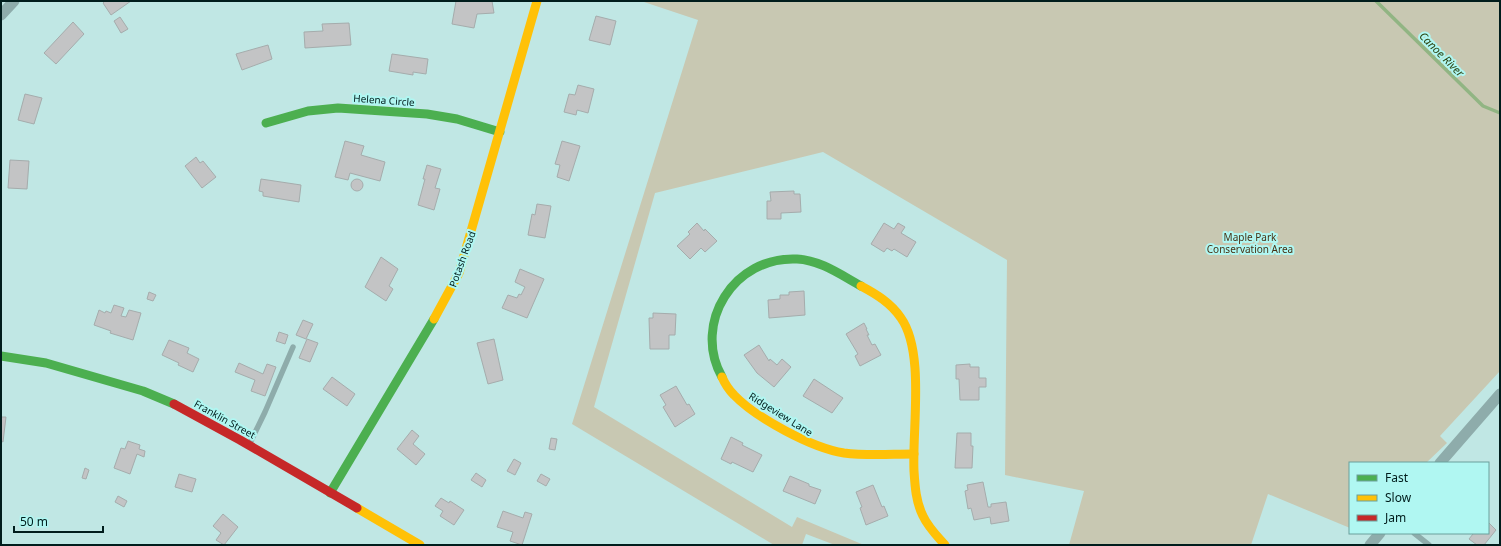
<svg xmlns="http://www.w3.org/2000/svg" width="1501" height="546" viewBox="0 0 1501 546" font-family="'Noto Sans',sans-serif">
<rect width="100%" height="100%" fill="#c0e7e4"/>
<path fill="#c8c8b2" d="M641,1H1500V371L1440,436L1447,443L1426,463H1350V528L1268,494L1251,545H1069L1084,491L1005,475L1007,260L823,152L655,193L594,407L792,527L797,517L864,545H835L806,534L802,545H774L572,424L698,20Z"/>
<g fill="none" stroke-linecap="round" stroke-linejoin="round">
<path stroke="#91b583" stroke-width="3.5" d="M1376,1L1483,106L1500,113"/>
</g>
<g fill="#c3c4c5" stroke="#a5acac">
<path d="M105,1H131L111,15L103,3Z"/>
<path d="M456,1H492L494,13L477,14L474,28L452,24Z"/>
<path d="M596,16L616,21L610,45L589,40Z"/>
<path d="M120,17L128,29L121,33L114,21Z"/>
<path d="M73,22L84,34L56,64L44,53Z"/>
<path d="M349,23L351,45L305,48L304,32L323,31L322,24Z"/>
<path d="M268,45L272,59L242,70L236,54Z"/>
<path d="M392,54L428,59L426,74L413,72V75L389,71Z"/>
<path d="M578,85L594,89L588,113L577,110L576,115L564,112L569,94L575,95Z"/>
<path d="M25,94L42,98L34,124L18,120Z"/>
<path d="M345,141L364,146L361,155L385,162L380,181L350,173L348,180L335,177Z"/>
<path d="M562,141L580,146L569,181L557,177L560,165L555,164Z"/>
<path d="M196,157L200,163L203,161L216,177L202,188L185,166Z"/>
<path d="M10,160L29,161L27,189L8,188Z"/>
<path d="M427,165L441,169L435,188L440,189L434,210L418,205L425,179H423Z"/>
<path d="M261,179L301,185L299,202L263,196V192L259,191Z"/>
<circle cx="357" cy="185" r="6"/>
<path d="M794,191V194H800L801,212L781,213V219H767V201H771L770,192Z"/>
<path d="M537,204L551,206L545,238L528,235L532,214L535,215Z"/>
<path d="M697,223L704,231L705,229L717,241L705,252L701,248L690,259L677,246L690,234L688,232Z"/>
<path d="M884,223L894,229L898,223L905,227L901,233L916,242L907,257L894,249L892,251L887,248L884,252L871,244Z"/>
<path d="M381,257L398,269L389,286L393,289L386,301L365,287Z"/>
<path d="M520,269L544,279L527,318L502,308L508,295L517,298L519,294L521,295L525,287L515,282Z"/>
<path d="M804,291L805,315L769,318L768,300L780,299V295H789V292Z"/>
<path d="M149,292L156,295L153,301L147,299Z"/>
<path d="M114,305L124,308L121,316L126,317L129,310L141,313L133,340L110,333L111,331L94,325L99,310L105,313L106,311L111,313Z"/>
<path d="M653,313L676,314L675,335H669V349H650L649,318H653Z"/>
<path d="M303,320L313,324L306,339L296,335Z"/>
<path d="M864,323L867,329H866L869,335H867L872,345L875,344L881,355L860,366L855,356L858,354L846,334Z"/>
<path d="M279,332L288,335L285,344L276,341Z"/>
<path d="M307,339L318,343L310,362L299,358Z"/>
<path d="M494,339L503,380L488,384L477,343Z"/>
<path d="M169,340L189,348L187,353L199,359L193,372L178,365L179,363L162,355Z"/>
<path d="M759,345L769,361L770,359L777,365L782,359L791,367L774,387L757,373L744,355Z"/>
<path d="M239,363L263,374L267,364L276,367L265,396L251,391L255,380L235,372Z"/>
<path d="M970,364V367H979V378H986V387H979V400H960L959,379H956V365Z"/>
<path d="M332,377L355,394L347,406L323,389Z"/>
<path d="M814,379L843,398L832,413L803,396Z"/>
<path d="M676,386L687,405L689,404L695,414L675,427L663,407L666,405L660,395Z"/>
<path d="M1,417H6L3,442L1,441Z"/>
<path d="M412,430L419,436L413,444L425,454L416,465L397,449Z"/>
<path d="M957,433H971V446H973L972,468H955Z"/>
<path d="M731,437L743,443L742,445L762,455L753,472L732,462L731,464L721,459Z"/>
<path d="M551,438L557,439L555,450L549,449Z"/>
<path d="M128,441L140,445L139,449L145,451L144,457L137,454L130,474L114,468L121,448L125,449Z"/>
<path d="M514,459L521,463L515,475L507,471Z"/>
<path d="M85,468L89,470L86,479L82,478Z"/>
<path d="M476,473L486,480L482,487L471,480Z"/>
<path d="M179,474L196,479L192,492L175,487Z"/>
<path d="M541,474L550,479L546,486L537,481Z"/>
<path d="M790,476L809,484V486L821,490L815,504L783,491Z"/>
<path d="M983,482L988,507H991V504L1006,502L1009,521L991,524L990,517L974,520L971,508L968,509L965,491L968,490L967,485Z"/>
<path d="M873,485L882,507L884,506L888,516L866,525L860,508L862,507L856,492Z"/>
<path d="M118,496L127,501L124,507L115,502Z"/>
<path d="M441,498L449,503L450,501L464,510L454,525L440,516L443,511L435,506Z"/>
<path d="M503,511L523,518L525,512L532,514L522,545L510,541L513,532L497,527Z"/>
<path d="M223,514L238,527L224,545L216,540L221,533L213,526Z"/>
<path d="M1488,522L1496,530L1484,545H1477L1469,539L1473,534L1472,533H1488Z"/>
</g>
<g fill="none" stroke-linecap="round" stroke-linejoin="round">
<g stroke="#8eacab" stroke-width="5.5">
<path d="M249,445L265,412L293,347"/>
<path d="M1414,533L1429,545"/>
</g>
<g stroke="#8eacab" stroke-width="11">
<path d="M1,15L14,1"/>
<path d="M1440,463L1500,394"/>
<path d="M1370,545L1380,533"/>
</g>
<g stroke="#4caf50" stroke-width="9">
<path d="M266,123L308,111L338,108L427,114L457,119L500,132"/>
<path d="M1,356L46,363L143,391L174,404"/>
<path d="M722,377C692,323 734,256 797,259C820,260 841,275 861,286"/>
<path d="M330,493L434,319"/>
</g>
<g stroke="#ffc107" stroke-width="9">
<path d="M861,286C876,294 891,303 901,318C925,352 912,429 914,471C915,487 916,502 923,516C928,527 937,536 945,545"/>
<path d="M434,319L459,273L537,1"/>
<path d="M722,377C725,384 729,390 734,395C756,418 812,448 844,453C867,456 891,454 914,454"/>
<path d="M357,508L420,545"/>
</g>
<path stroke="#c62828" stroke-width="9" d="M174,404L240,440L357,508"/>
</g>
<g text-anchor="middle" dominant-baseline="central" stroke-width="4" stroke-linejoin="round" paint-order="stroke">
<g font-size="10" fill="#001d1c" stroke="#b0f7f2">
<text transform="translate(384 100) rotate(4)">Helena Circle</text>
<text transform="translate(462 259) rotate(-70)">Potash Road</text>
<text transform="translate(781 414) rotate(32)">Ridgeview Lane</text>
<text transform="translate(225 419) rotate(29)">Franklin Street</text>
</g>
<g font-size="10" fill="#473114" stroke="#b0f7f2">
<text x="1250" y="237">Maple Park<tspan x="1250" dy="12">Conservation Area</tspan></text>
</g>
<g font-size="11" font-style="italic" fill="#29400d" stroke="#b0f7f2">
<text transform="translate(1442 54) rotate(45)">Canoe River</text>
</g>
</g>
<rect width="1501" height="546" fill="none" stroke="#001d1c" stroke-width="4"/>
<rect x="1349" y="462" width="140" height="72" fill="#b0f7f2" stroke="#6aa09c"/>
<rect x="1357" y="475" width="20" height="6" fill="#4caf50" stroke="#6aa09c"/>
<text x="1385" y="482" font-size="12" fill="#001d1c">Fast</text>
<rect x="1357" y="495" width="20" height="6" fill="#ffc107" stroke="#6aa09c"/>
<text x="1385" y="502" font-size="12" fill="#001d1c">Slow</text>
<rect x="1357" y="515" width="20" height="6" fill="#c62828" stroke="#6aa09c"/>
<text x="1385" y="522" font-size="12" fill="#001d1c">Jam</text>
<path d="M14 526v6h89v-6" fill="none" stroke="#001d1c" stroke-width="2"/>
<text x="20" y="526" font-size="12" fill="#001d1c" stroke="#b0f7f2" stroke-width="3" paint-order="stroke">50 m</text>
</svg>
